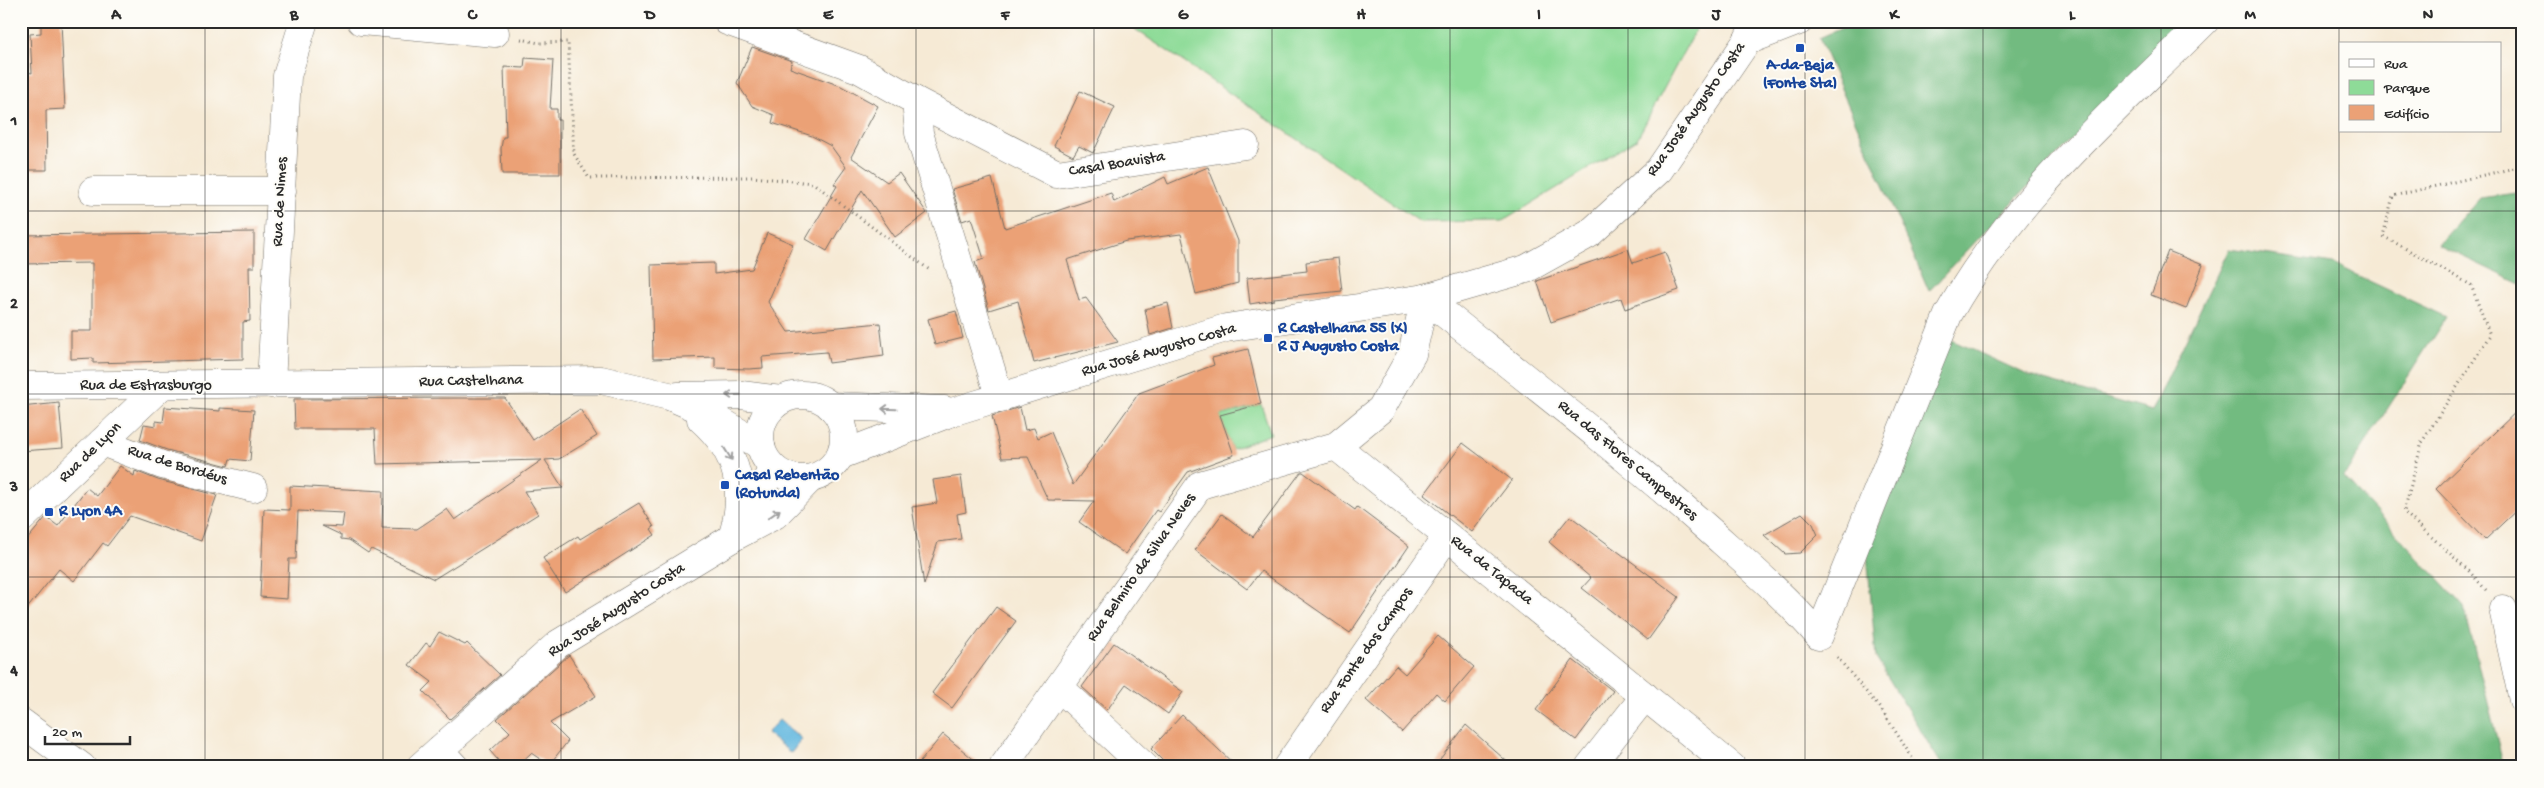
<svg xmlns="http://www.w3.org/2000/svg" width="2544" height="788" viewBox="0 0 2544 788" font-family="'Gochi Hand',sans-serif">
<rect width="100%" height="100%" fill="#fdfcf7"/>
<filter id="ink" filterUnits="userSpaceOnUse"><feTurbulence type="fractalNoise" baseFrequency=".02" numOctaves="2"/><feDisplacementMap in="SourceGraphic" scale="10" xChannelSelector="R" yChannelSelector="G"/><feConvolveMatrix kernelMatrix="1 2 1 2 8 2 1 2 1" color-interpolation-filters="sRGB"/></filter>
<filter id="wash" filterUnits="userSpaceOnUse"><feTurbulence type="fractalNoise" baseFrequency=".0096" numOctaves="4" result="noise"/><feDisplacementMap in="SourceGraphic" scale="20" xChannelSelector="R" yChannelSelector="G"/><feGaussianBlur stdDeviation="1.12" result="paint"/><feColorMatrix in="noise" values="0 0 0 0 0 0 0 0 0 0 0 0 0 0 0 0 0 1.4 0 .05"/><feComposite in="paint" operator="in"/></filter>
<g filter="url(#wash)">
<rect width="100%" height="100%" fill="#f6ead5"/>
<g fill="#8edb98" stroke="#5c8362">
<path d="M1123,21H1700L1637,139L1503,221L1420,222Z"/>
<path d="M1261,404L1271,434L1232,449L1220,416Z"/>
</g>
<g fill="#72bb80" stroke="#4e7356">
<path d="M1858,21H2184L1929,291L1819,38Z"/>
<path d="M2523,192V285L2438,245L2480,198Z"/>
<path d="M2229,249L2333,264L2446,317L2344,477L2464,607L2504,767H1943L1876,658L1867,554L1949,339L2030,376L2152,411Z"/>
</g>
<path fill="#63b8df" stroke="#477285" d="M779,720L802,739L791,753L766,733Z"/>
<g id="blocks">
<g fill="#eba176">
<path d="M41,21H61L65,109L46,110L47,170H21V71L32,73L30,34L41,33Z"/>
<path d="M752,47L792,61L790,68L841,86L878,106L851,157L887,182L899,173L927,213L895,237L862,190L827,251L806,239L837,186L834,184L846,167L831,146L812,136L772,123L774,115L752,106L737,83Z"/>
<path d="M525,58L553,60L550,109H557V120H560V174H502L501,148L503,137H506L504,67L524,68Z"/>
<path d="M1080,91L1115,107L1093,153L1079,146L1073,156L1054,146Z"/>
<path d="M1208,167L1238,241V283L1196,294L1181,234L1126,241L1067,260L1079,300L1086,298L1118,342L1034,363L1018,301L989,310L975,262L984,259L971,218L962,221L952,189L992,178L1005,228L1111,193L1114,202L1165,177L1168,184Z"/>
<path d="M254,232V267H249L250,321L243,322V359L93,363V358L71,359V331H92V263L21,264V235Z"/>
<path d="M767,233L793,244L768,302L788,332L880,323L884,356L829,363L827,352L762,357L763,368L749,369L715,368V357L653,359L651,265L714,263V274L752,269Z"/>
<path d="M1628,249L1633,263L1665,252L1679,290L1625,309L1621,298L1551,322L1537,281Z"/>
<path d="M2168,251L2203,265L2186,309L2151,295Z"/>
<path d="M1338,258L1342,291L1274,298V300L1250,304L1247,278L1307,271L1306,262Z"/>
<path d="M1168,303L1173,328L1150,335L1145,309Z"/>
<path d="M956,311L963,338L935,345L928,319Z"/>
<path d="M1248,349L1261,404L1220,415L1234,455L1188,472L1159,512L1156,510L1125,554L1079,522L1094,501L1048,500L1028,457L1002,458L992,416L1020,407L1025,430L1034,428L1038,438L1051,432L1073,485L1139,393L1214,365L1212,358Z"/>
<path d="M458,398H505L533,440L580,409L597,436L559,459L545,460L563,488L524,491L538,514L434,579L371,549L368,553L349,540L341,539V535L322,526L342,527L344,513L298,511L296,559H289L287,599L260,597L264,509L290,510V486L383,491L382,528L417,529L447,509L455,520L542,460L377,464L375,429H295L294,399Z"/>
<path d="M59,403L63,448L21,451V407Z"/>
<path d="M2523,405V504L2485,540L2436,489Z"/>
<path d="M165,407L220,411V408L254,410L250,461L230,459L228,466L167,450L140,440L144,424L156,426V421L163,422Z"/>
<path d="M1463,443L1512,480L1472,532L1424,495Z"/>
<path d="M120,466L134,476L135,471L158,480L217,495L201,541L130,516L107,546L103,543L74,581L59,569L21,616V547L46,517L58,526L87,488L97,496Z"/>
<path d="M1301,472H1303L1355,510L1357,507L1409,546L1350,633L1261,571L1247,589L1195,550L1222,514L1253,537Z"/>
<path d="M961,476L966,512L957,514L961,539L938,542L924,585L912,507L937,503L933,480Z"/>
<path d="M639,503L654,527L651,529L655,535L565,592L543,558L578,536L580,539Z"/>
<path d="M1802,513L1813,524L1818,535L1800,553L1785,554L1764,535Z"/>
<path d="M1570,516L1679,597L1648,640L1582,588L1591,578L1549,542Z"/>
<path d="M996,607L1016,621L952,708L932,693Z"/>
<path d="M439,632L465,645L467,643L500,675L450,719L423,691L432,682L409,665L426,643L430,646Z"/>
<path d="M1438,636L1474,667L1445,701L1436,693L1402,732L1366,700L1396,666L1405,674Z"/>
<path d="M1114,643L1183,692L1168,714L1126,684L1107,710L1082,687Z"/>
<path d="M569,655L596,696L550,723L568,741L549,765L531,753L516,767H504L490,751L510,732L497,719Z"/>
<path d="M1573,660L1613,691L1576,740L1536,710Z"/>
<path d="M1182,715L1237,767H1169L1151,749Z"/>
<path d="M1466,725L1513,767H1434Z"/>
<path d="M943,734L983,767H916Z"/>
</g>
</g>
</g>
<g filter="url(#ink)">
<use href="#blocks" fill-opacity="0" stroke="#726e66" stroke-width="1"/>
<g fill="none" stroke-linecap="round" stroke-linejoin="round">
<defs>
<g id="minor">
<path d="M361,21L495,33"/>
<path d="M727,21L859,69L916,101L1057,174L1245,145"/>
<path d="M1747,41L1799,21"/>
<path d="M916,101L919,133L1000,399"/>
<path d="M93,191H282"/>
<path d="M271,384L287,76L304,21"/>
<path d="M21,386L601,380L669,396L706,412L761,446"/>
<circle cx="802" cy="437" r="42"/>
<path d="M678,396L741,395L781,400"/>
<path d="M830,406L944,410"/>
<path d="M701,419C739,453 747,491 732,538"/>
<path d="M102,442L162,465L253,488"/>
<path d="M1336,446L1732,767"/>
<path d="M841,455L955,411L1226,328L1425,298L1526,269L1589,234L1659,170L1747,41L1756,21"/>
<path d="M21,519L161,386"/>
<path d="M740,523L773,469"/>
<path d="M2503,609L2523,700"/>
<path d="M1059,687L1145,767"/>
<path d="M21,722L82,767"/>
<path d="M439,750L455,767"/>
<path d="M420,767L558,644L732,538L775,515L810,479"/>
<path d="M1003,767L1200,485L1336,446L1381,409L1412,354L1425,298C1520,374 1616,448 1707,528C1746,563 1785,596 1819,636L1948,315C2011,201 2113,113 2205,21"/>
<path d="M1287,767L1447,536"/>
<path d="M1589,767L1645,696"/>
</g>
</defs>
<use href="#minor" stroke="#726e66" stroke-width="29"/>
<g stroke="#726e66" stroke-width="3" stroke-dasharray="1 4" stroke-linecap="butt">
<path d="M521,39L539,43L568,42L574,154L589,178L753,177L813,183L931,271"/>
<path d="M2486,590L2468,570L2404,512L2422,442L2490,335L2471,285L2383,236L2393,196L2523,166"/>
<path d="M1837,657L1883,712L1918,767"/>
</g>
<use href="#minor" stroke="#fff" stroke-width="28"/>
</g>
<defs><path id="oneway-shaft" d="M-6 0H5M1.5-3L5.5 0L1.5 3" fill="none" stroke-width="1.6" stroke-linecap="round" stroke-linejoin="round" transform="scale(1.25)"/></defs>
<g stroke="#a0a0a0">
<use href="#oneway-shaft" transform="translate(733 395) rotate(179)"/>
<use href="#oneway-shaft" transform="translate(889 409) rotate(-178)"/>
<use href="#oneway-shaft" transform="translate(728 454) rotate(58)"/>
<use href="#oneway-shaft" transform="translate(774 514) rotate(-35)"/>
</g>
</g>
<path fill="none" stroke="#2b2b2b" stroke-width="1" stroke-opacity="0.55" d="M205,21V767M383,21V767M561,21V767M739,21V767M916,21V767M1094,21V767M1272,21V767M1450,21V767M1628,21V767M1805,21V767M1983,21V767M2161,21V767M2339,21V767M21,211H2523M21,394H2523M21,577H2523"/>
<g fill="#1a4fb4" stroke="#fdfcf7" stroke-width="2">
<rect x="1795" y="43" width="10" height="10" rx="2.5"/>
<rect x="1263" y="333" width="10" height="10" rx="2.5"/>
<rect x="720" y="480" width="10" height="10" rx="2.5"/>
<rect x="44" y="507" width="10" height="10" rx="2.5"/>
</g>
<g text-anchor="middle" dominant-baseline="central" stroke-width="4" stroke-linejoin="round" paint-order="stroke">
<g font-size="16" font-weight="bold" fill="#164399" stroke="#fdfcf7" text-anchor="start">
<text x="1800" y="66" text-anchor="middle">A-da-Beja<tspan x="1800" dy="18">(Fonte Sta)</tspan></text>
<text x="1278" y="329">R Castelhana 55 (X)<tspan x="1278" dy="18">R J Augusto Costa</tspan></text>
<text x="735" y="476">Casal Rebentão<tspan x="735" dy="18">(Rotunda)</tspan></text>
<text x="59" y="512">R Lyon 4A</text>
</g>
<g font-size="16" fill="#2b2b2b" stroke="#fdfcf7">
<text transform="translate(1697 110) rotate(-55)">Rua José Augusto Costa</text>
<text transform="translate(1117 165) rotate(-9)">Casal Boavista</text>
<text transform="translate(281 202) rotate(-87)">Rua de Nimes</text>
<text transform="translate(1159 351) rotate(-16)">Rua José Augusto Costa</text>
<text transform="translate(471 382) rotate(-1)">Rua Castelhana</text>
<text x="146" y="386">Rua de Estrasburgo</text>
<text transform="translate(91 453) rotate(-44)">Rua de Lyon</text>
<text transform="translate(1627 461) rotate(40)">Rua das Flores Campestres</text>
<text transform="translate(177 466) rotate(17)">Rua de Bordéus</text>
<text transform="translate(1142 568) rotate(-55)">Rua Belmiro da Silva Neves</text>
<text transform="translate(1491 571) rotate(39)">Rua da Tapada</text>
<text transform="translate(617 611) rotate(-33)">Rua José Augusto Costa</text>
<text transform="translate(1367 651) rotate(-55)">Rua Fonte dos Campos</text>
</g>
</g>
<rect width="2544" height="788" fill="none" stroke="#fdfcf7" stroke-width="55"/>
<rect x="2339" y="42" width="162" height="90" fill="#fdfcf7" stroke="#a9a8a5"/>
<rect x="2349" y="59" width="25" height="8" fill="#ffffff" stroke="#a9a8a5"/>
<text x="2384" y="68" font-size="15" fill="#2b2b2b">Rua</text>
<rect x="2349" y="80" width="25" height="15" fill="#8edb98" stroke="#a9a8a5"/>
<text x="2384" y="92" font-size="15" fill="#2b2b2b">Parque</text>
<rect x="2349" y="105" width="25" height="15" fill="#eba176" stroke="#a9a8a5"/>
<text x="2384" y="118" font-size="15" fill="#2b2b2b">Edifício</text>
<path d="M45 736v8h85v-8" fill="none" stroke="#2b2b2b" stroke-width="2.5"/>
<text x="52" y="736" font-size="15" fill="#2b2b2b" stroke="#fdfcf7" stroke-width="4" paint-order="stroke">20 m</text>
<rect x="28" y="28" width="2488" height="732" fill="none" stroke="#2b2b2b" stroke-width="2"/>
<g font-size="16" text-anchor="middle" font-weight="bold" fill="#2b2b2b">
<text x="116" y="19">A</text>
<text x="294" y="19">B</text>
<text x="472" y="19">C</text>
<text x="650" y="19">D</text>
<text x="828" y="19">E</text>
<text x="1005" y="19">F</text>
<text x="1183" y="19">G</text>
<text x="1361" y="19">H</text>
<text x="1539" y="19">I</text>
<text x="1716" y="19">J</text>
<text x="1894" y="19">K</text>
<text x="2072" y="19">L</text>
<text x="2250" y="19">M</text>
<text x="2428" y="19">N</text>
<text x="14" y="125">1</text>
<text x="14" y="308">2</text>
<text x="14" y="491">3</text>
<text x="14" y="675">4</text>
</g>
</svg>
